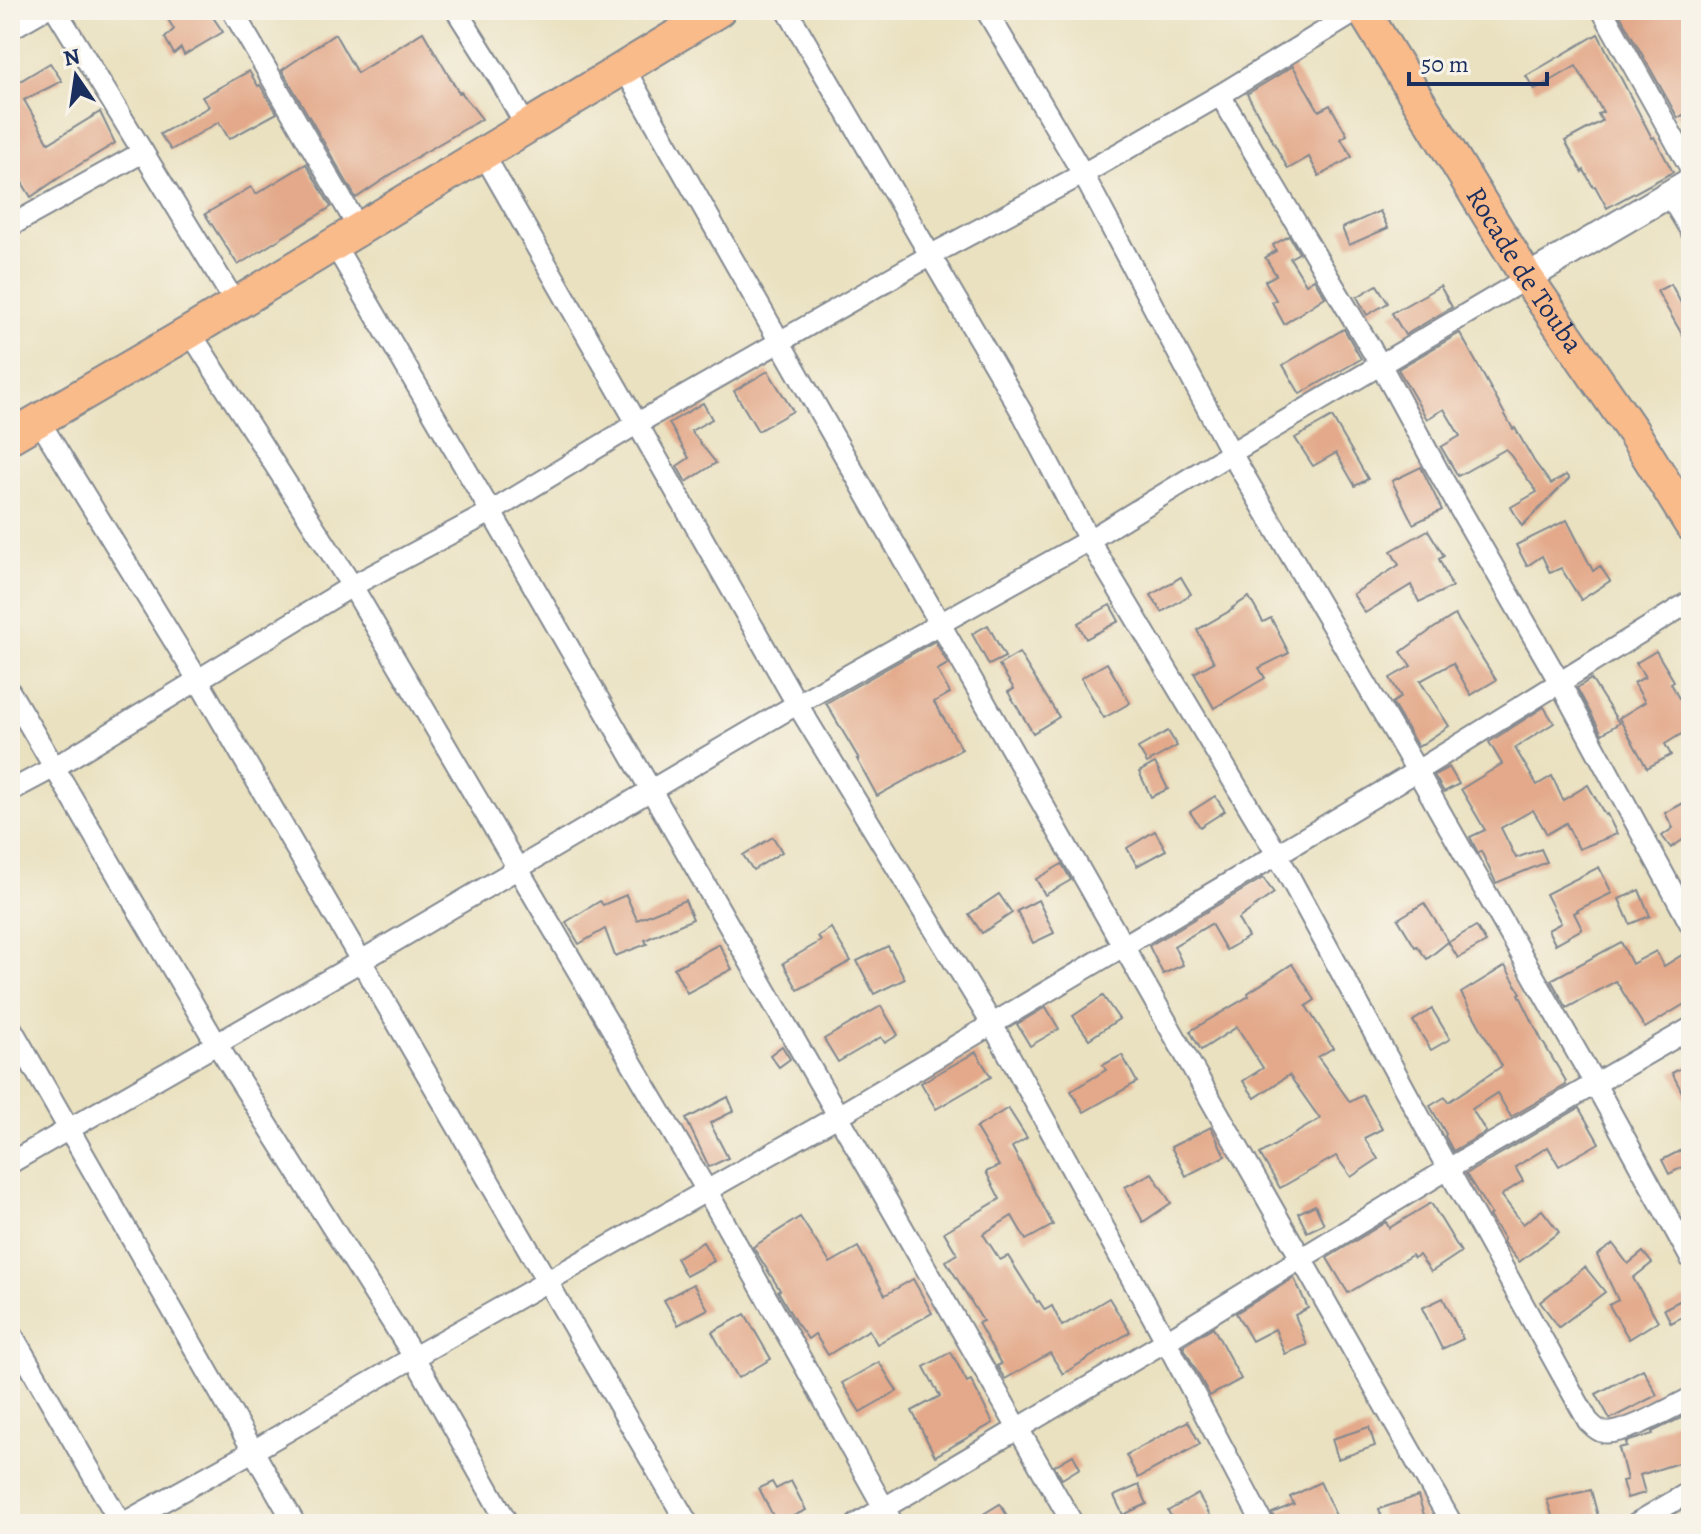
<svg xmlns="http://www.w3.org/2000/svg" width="1701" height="1534" viewBox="0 0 1701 1534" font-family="Alegreya,serif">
<rect width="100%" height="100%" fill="#f7f3e8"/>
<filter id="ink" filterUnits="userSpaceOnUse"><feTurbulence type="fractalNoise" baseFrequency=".0125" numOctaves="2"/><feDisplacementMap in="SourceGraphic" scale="16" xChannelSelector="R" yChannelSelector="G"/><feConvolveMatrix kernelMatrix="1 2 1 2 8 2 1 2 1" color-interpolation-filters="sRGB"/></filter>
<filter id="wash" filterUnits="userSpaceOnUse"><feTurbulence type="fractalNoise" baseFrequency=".006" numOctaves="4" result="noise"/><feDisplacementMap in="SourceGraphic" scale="32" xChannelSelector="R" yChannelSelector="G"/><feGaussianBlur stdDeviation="1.8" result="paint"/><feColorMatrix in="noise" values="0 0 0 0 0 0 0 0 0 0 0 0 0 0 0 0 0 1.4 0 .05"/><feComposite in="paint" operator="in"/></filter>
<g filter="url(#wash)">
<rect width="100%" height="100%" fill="#eae1c0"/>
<g id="blocks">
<g fill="#e3a98a">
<path d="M162,10H208L223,32L184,55L181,48L174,54L165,38L174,29Z"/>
<path d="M1617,10H1691V32L1685,35L1691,45V82L1683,88L1691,101V110L1678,118Z"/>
<path d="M423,32L459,93L461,92L482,119L420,155L356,198L282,70L335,34L357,73Z"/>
<path d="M1598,34L1652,138L1654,137L1673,172L1607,208L1595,186L1593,187L1584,170L1582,172L1565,141L1602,121L1598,114L1603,112L1576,66L1535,90L1526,76Z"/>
<path d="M50,63L62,81L24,100L49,143L100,112L115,143L66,173L31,197L10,163V75L15,84Z"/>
<path d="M1293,66L1319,111L1330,105L1347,135L1341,139L1352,157L1319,176L1309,157L1288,169L1247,94Z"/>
<path d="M249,71L258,86L260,85L277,113L229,139L219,122L171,150L160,134L209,107L202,97Z"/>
<path d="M306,164L331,207L238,265L205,214L251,187L256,194Z"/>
<path d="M1380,211L1388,228L1349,245L1342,228Z"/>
<path d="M1289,236L1299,253L1290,258L1306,284L1314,279L1325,297L1284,324L1272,302L1276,300L1265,281L1276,275L1265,257L1276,251L1273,245Z"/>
<path d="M1671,284L1683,307L1691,302V350L1657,291Z"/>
<path d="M1377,285L1388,303L1367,315L1357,297Z"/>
<path d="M1440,286L1452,307L1405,335L1392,313Z"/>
<path d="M1344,329L1361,359L1300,394L1283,365Z"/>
<path d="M1460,333L1513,429L1515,428L1534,461L1551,484L1566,475L1569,479L1522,526L1511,507L1537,492L1506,449L1458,476L1441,447L1460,436L1444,409L1427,419L1398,369Z"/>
<path d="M768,371L793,411L758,431L734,391Z"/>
<path d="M703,403L712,419L691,431L716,463L686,482L677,466L689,458L669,423Z"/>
<path d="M1332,417L1368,479L1355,486L1336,453L1313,466L1295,438Z"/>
<path d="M1421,467L1442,510L1413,524L1392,481Z"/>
<path d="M1567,520L1593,571L1600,566L1610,581L1581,600L1561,568L1550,573L1542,556L1527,566L1516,545Z"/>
<path d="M1428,530L1444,556L1439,559L1452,587L1419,602L1411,585L1365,613L1353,594L1399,565L1391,551Z"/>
<path d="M1181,577L1191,594L1162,612L1151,595Z"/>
<path d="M1249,597L1263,622L1271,618L1289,653L1259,668L1265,678L1214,708L1194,673L1214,662L1197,630L1233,609L1232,608Z"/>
<path d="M1110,605L1119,621L1086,639L1078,623Z"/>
<path d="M1455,615L1496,680L1471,695L1453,663L1420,681L1449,726L1418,747L1392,703L1401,697L1390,678L1411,666L1401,652L1431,630Z"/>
<path d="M988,625L1005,657L989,665L972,634Z"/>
<path d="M935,641L948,664L937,670L950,693L934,702L962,749L877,796L857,759H859L826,703Z"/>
<path d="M1656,651L1674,681L1671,683L1677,695L1691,718V728L1665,744L1671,755L1647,768L1619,718L1645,702L1634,683L1645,677L1636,663Z"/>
<path d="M1019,653L1059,717L1033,733L1008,692L1014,689L999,665Z"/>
<path d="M1107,663L1130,703L1104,718L1081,678Z"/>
<path d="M1591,679L1619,723L1602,734L1577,688Z"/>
<path d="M1544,707L1554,723L1515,748L1537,785L1552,776L1563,800L1588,785L1605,815L1607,814L1617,834L1579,849L1566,823L1547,834L1533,810L1501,828L1516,858L1541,849L1547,862L1496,883L1481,851L1478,853L1470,837L1485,830L1461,789L1502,764L1489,742Z"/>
<path d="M1168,731L1177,746L1147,763L1138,748Z"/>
<path d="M1155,763L1168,789L1151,797L1139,772Z"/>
<path d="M1449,767L1459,784L1444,792L1434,775Z"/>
<path d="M1215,796L1225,811L1200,827L1190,812Z"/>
<path d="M1691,799V834L1671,848L1662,836L1673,828L1665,813Z"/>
<path d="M1155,831L1166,850L1137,866L1127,848Z"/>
<path d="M773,837L782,852L753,870L743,855Z"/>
<path d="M1062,864L1071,880L1045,895L1036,879Z"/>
<path d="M1599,867L1612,893L1577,910L1578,911L1574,913L1582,929L1555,944L1548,930L1561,923L1546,894Z"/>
<path d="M1263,878L1274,893L1238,919L1248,937L1226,950L1211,924L1174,946L1183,965L1163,974L1149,946Z"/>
<path d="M1639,890L1650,916L1630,924L1619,899Z"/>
<path d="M999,894L1012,913L982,933L969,914Z"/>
<path d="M626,895L637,920L685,900L693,919L645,940L647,944L615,956L605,929L579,944L566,922L600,901L603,905Z"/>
<path d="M1038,900L1054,933L1033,943L1017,911Z"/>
<path d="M1424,903L1449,942L1476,926L1486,942L1458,958L1448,942L1427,959L1417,946L1415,947L1398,919Z"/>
<path d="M831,928L851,961L798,990L783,963L821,941L818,936Z"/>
<path d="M1621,942L1632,964L1656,951L1664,966L1682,955L1691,971V1000L1645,1028L1616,981L1567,1008L1551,980Z"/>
<path d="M719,944L732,969L687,993L674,968Z"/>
<path d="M888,946L905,979L874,994L857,961Z"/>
<path d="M1292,964L1315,1000L1306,1006L1333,1048L1318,1057L1350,1102L1363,1095L1382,1129L1364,1138L1378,1159L1351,1177L1336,1156L1280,1188L1260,1154L1320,1119L1289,1075L1255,1098L1243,1081L1263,1068L1237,1027L1201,1050L1190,1031L1249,996L1248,993Z"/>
<path d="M1505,966L1521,993L1519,994L1541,1039L1566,1081L1565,1082L1566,1085L1511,1117L1497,1093L1472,1109L1486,1132L1453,1151L1445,1136L1446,1134L1430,1106L1445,1097L1448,1102L1502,1066L1461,993Z"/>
<path d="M1103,996L1119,1019L1089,1039L1073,1016Z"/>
<path d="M881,1006L898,1035L885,1043L881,1037L838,1062L824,1039Z"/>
<path d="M1046,1007L1059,1029L1030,1046L1017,1024Z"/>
<path d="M1432,1009L1450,1039L1431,1050L1413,1021Z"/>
<path d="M782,1046L790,1059L779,1067L770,1055Z"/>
<path d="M976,1052L991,1077L936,1109L921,1083Z"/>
<path d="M1122,1055L1137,1082L1084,1112L1071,1091L1106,1070L1103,1065Z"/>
<path d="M1691,1063V1109L1672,1073Z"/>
<path d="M728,1097L734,1111L710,1123L728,1158L709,1167L686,1119Z"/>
<path d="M1008,1108L1027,1138L1012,1147L1053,1225L1026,1240L1012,1216L983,1234L1000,1260L1008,1256L1037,1302L1039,1301L1045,1310L1052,1306L1062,1326L1109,1298L1130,1332L1063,1374L1050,1353L1005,1379L997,1366L1001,1364L978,1323L983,1321L946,1261L957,1254L944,1232L1000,1199L986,1172L999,1166L976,1128Z"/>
<path d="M1579,1108L1599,1143L1559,1166L1548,1147L1515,1167L1523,1181L1503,1194L1502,1196L1523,1224L1542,1210L1559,1232L1519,1262L1503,1242L1504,1239L1489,1216L1491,1214L1466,1174Z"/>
<path d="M1211,1127L1225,1156L1186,1176L1171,1147Z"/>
<path d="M1691,1145V1163L1669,1174L1662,1160Z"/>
<path d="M1152,1173L1171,1203L1143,1222L1125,1187Z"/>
<path d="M1431,1203L1461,1252L1431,1272L1419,1255L1414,1258L1412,1255L1348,1293L1327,1258L1386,1222L1389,1228Z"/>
<path d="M1315,1205L1324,1224L1307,1232L1298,1213Z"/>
<path d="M800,1217L830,1263L858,1247L885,1295L913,1279L932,1313L877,1344L869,1330L828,1355L815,1334L808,1339L795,1321L778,1291L780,1290L753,1247Z"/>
<path d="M703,1242L714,1261L686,1276L676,1258Z"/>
<path d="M1613,1244L1628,1264L1643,1252L1652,1263L1633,1278L1658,1321L1629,1339L1609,1305L1618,1300L1597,1255Z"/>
<path d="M1585,1267L1605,1292L1559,1327L1540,1302Z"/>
<path d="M1294,1278L1308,1308L1295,1315L1307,1345L1285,1354L1275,1329L1252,1341L1236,1313Z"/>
<path d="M693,1284L708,1309L678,1325L664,1300Z"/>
<path d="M1443,1298L1463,1339L1442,1349L1422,1308Z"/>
<path d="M1685,1298L1691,1312L1671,1323L1664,1309Z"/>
<path d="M745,1314L771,1359L738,1378L712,1332Z"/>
<path d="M1213,1327L1241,1379L1210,1396L1183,1346Z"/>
<path d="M951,1352L967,1382L971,1380L993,1423L935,1456L912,1411L940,1396L924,1367Z"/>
<path d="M879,1362L897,1391L860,1412L842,1383Z"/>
<path d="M1643,1369L1657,1395L1610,1419L1596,1394Z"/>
<path d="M1691,1413V1459L1640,1475L1645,1493L1627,1498L1622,1481L1627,1480L1619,1448L1627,1446L1626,1442L1653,1434L1652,1432Z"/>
<path d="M1188,1421L1200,1444L1138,1478L1126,1455Z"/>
<path d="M1369,1427L1375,1446L1338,1459L1332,1439Z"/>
<path d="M1073,1455L1080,1468L1062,1479L1054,1466Z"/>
<path d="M791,1481L806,1510L777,1524L759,1488L772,1482L776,1489Z"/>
<path d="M1320,1482L1340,1524H1276L1272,1513L1294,1504L1290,1497Z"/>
<path d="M1139,1485L1147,1504L1123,1515L1114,1496Z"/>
<path d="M1591,1490L1600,1524H1555L1547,1500Z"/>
<path d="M1198,1494L1215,1524H1176L1168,1511Z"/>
<path d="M1418,1496L1427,1524H1384L1379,1509Z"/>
<path d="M1000,1504L1012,1524H967Z"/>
</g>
</g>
</g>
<g filter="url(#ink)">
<use href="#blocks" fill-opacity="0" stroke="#82888f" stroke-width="2"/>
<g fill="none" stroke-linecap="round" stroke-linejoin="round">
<defs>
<g id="minor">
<path d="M56,10L236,304"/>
<path d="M232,10L359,229"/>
<path d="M456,10L501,81L526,127"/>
<path d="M787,10L1024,416L1089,540L1277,854L1448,1169L1588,1421C1592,1425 1597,1431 1603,1432C1621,1437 1673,1407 1691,1398"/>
<path d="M986,10L1083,174L1231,453L1417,771L1595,1084L1691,1259"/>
<path d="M1602,10L1691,169"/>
<path d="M10,29L43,10"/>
<path d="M624,68L1452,1524"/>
<path d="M1220,95L1380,364L1442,478L1560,683L1691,925"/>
<path d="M483,153L797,704L992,1024L1166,1341L1263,1524"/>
<path d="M1668,193L1691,231"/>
<path d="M10,226L143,152"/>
<path d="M334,244L491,512L1073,1524"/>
<path d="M190,332L352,586L707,1191L893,1524"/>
<path d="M38,419L198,680L688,1524"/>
<path d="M10,692L216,1043L414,1357L508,1524"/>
<path d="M10,791L55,767L352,586L491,512L638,423L931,255L1083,174L1220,95L1359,10"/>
<path d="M10,1026L295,1524"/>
<path d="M10,1163L361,961L797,704L1089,540L1231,453L1527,278"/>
<path d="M10,1331L121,1524"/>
<path d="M122,1524L253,1451L414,1357L838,1116L1417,771L1691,601"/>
<path d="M857,1524L1166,1341L1448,1169L1691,1028"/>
<path d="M1635,1524L1691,1491"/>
</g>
<path id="tertiary" d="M1527,278L1691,181"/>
<g id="primary">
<path id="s1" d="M1363,10L1527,278L1633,432L1691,525"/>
<path d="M10,437L190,332L719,10"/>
</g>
</defs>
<use href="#minor" stroke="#82888f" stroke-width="24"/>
<use href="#tertiary" stroke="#82888f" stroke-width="30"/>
<use href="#primary" stroke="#82888f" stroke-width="36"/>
<use href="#minor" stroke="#fff" stroke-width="20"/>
<use href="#tertiary" stroke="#fff" stroke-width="26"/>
<use href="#primary" stroke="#fabb8b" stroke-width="32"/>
</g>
</g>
<g text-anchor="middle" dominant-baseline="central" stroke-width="6" stroke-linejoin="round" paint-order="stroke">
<g font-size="28" fill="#1b2f5e" stroke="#f7f3e8">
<text stroke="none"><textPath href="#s1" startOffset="306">Rocade de Touba</textPath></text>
</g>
</g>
<rect width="1701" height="1534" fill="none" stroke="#f7f3e8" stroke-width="40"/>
<g transform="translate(76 76) rotate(347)" stroke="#f7f3e8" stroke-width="6" paint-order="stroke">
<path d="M0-6L14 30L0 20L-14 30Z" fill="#1b2f5e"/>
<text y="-12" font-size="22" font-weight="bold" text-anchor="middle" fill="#1b2f5e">N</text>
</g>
<path d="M1409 72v12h138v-12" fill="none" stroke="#1b2f5e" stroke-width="4"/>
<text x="1421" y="72" font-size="24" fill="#1b2f5e" stroke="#f7f3e8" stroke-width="6" paint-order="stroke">50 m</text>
</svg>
